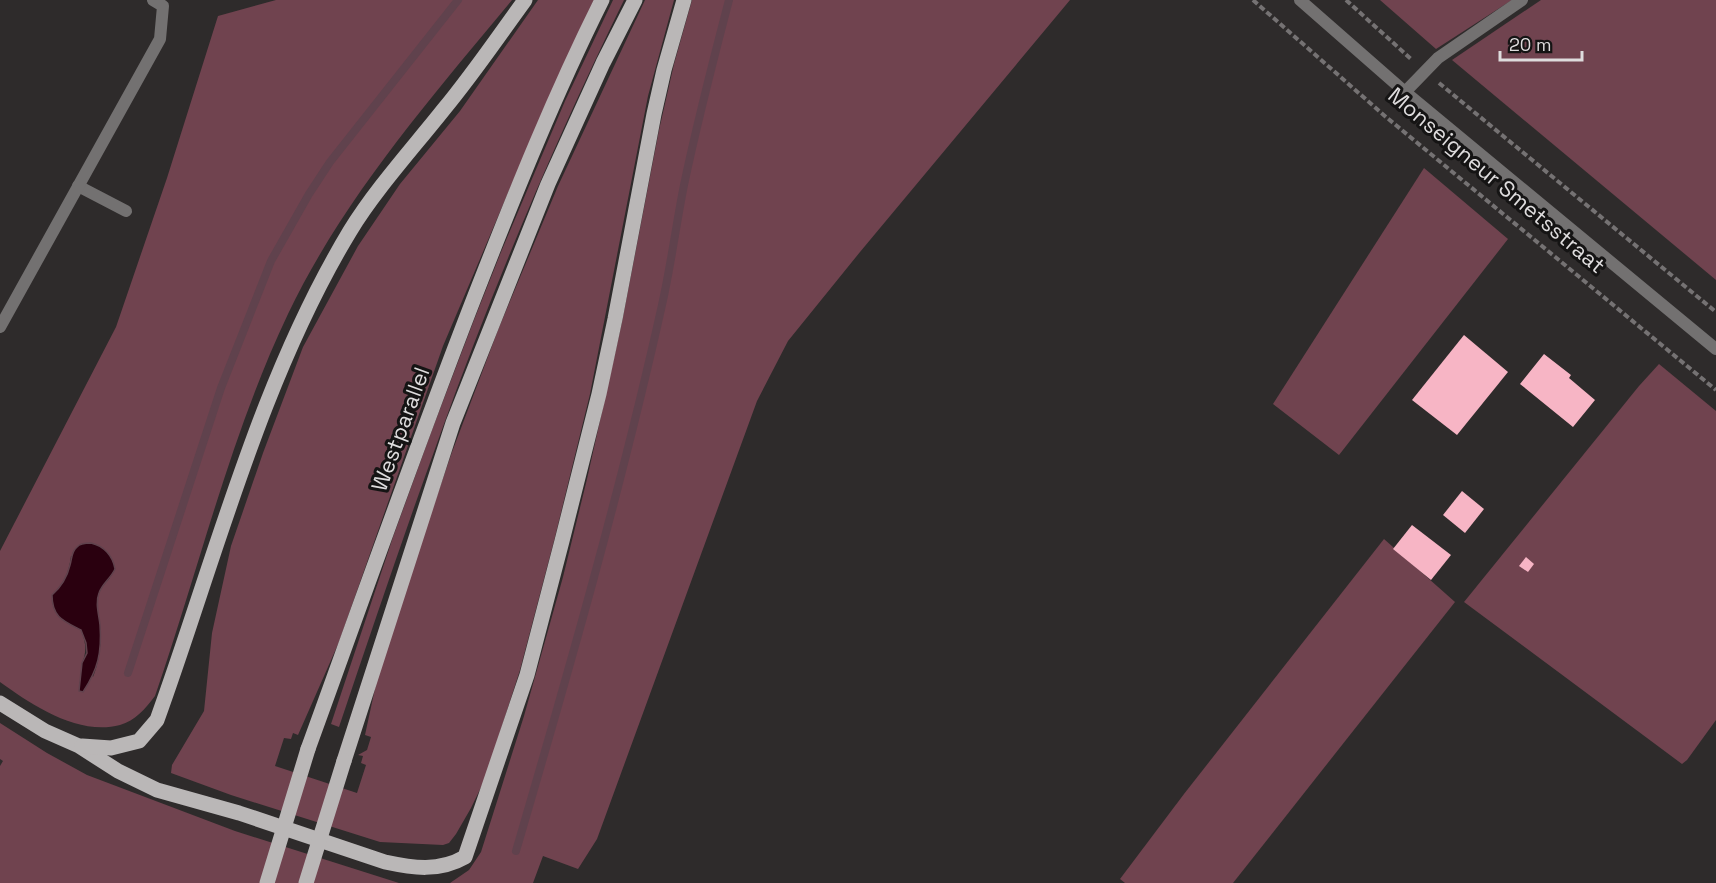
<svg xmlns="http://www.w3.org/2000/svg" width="1716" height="883" viewBox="0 0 1716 883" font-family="'Space Grotesk',sans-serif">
<rect width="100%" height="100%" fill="#2e2b2b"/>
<g fill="#70434f" fill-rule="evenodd">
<path d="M276,0H512C430,99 344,197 288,314C230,436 199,569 155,696C146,708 135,721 120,725C78,736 32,705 0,682V551L116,327L167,178L218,16ZM71,556L110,578C106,583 101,587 99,593C95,604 99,615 100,626C101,644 100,660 93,677L82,663C87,651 86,643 81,630C65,622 52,614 52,595C64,584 69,572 71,556Z"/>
<path d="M538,0H594L545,106L443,346L339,642L298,735L293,733L291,739L284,738L275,766L357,793L366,765L361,763L363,756L358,755L367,750L371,737L365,735L382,656L452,452L498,330L558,186L645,0H674L648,96L590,394L555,537L520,670L485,779L471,808L456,834L449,843L443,845L380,842L231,795L171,773L172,765L204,711L212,633L231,546L263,453L303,347L358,246L400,184L460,111Z"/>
<path d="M613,0H624C555,141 493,287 440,435C405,531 372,629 339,727L331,724L393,537L432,430L474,320L501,252L565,101Z"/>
<path d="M692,0H1070L860,252L788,341L757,401L597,839L578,869L543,856L533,883H450L469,870L481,852L524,716L563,577L587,479L622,322L659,130L674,64Z"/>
<path d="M1380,0H1512L1436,49Z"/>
<path d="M1541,0H1716V280L1452,60Z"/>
<path d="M1424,168L1508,239L1339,455L1273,404Z"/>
<path d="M1659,364L1716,411V720L1687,760L1682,764L1464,602L1639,386Z"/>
<path d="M1384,539L1455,602L1233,883H1125L1120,879L1184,794Z"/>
<path d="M0,723L47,753L87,775L235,831L399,883H0V766L3,761L0,759Z"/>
</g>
<path fill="#2a000f" stroke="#60424d" stroke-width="1.5" d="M91,543C104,546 113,556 115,569C111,578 102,584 99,593C95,603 99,615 100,625C102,653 98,669 83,692L79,691L82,663L87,653L86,643L81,630C63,621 52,617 52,595C61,587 67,578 70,565C72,559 71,552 77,547C80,543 87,543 91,543Z"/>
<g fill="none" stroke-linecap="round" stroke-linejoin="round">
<g stroke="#60424d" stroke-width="8">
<path d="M128,673L221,388L271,261L309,194L330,162L458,0"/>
<path d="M516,851C569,670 621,489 662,305C671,265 676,225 684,185C697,123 713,61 729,0"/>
</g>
</g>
<g fill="#f7b5c5">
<path d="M1464,335L1508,372L1457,435L1412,400Z"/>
<path d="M1544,354L1571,375L1569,378L1595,400L1573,427L1520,384Z"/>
<path d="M1462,491L1484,509L1465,533L1443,515Z"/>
<path d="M1412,525L1451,555L1431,580L1393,549Z"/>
<path d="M1526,557L1534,564L1528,572L1519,566Z"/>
</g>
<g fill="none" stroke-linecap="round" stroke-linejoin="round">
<g stroke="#757273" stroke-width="4" stroke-dasharray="6 3" stroke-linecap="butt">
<path d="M1253,0L1386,117L1716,390"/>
<path d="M1346,0L1411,59"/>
<path d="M1439,83L1716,312"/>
</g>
<g stroke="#737171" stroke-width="12">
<path d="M1405,92L1438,58L1522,0"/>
<path d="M78,186L126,211"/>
<path d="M0,327L160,39L163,6L153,0"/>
</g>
<path stroke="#737171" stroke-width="12" d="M1300,0L1405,92L1716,349"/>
<g stroke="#bab7b7" stroke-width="15">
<path d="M0,703L45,731L79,746L118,771L157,790L239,813L385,862C413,868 439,872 465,857L527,675L562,541L599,394L615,319L654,114L664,70L684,0"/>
<path d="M82,746L111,748L139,741L157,720C216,557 260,380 350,231C375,190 413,148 444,109C473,74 498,37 525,0"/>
<path d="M308,749C364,595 418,441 478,288C516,191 555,94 602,0"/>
<path d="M344,761L453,423L548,184L603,63L635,0"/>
</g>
<g stroke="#bab7b7" stroke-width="15">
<path d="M267,883L308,749"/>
<path d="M306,883L344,761"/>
</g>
</g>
<g text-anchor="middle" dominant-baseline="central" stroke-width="6" stroke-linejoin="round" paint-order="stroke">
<g font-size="22" fill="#dedcdd" stroke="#151414">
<text transform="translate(1497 180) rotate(40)">Monseigneur Smetsstraat</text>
<text transform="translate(400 429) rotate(-70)">Westparallel</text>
</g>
</g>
<path d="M1500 51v9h82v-9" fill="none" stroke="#dedcdd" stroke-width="3"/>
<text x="1509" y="51" font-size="18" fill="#dedcdd" stroke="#151414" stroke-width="4.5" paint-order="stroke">20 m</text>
</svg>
